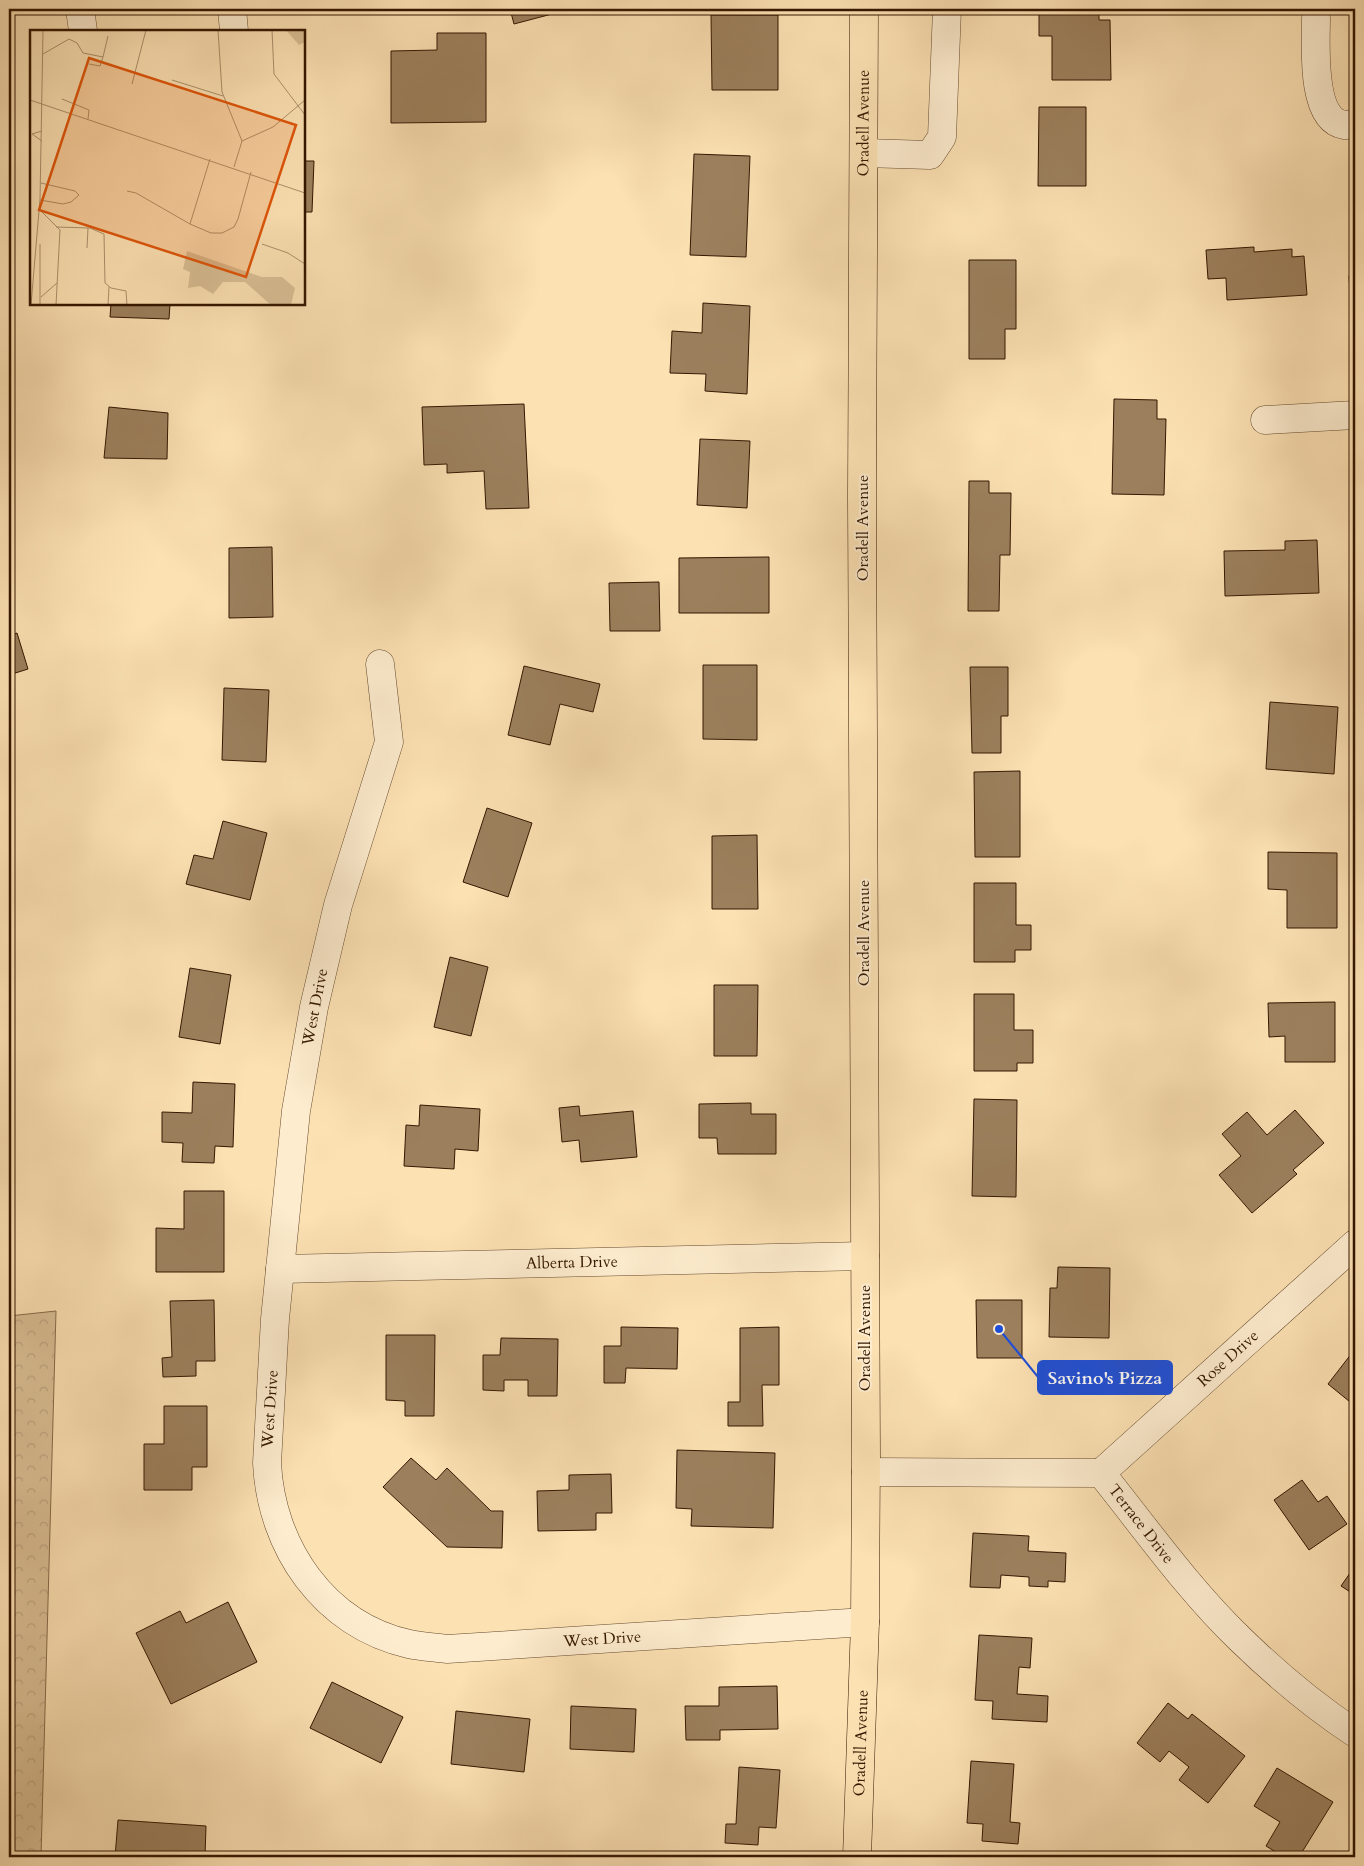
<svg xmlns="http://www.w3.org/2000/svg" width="1364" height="1866" viewBox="0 0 1364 1866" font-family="Cardo,serif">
<defs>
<pattern id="forest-crowns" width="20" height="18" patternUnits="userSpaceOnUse" patternTransform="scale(1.25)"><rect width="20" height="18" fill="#dabf95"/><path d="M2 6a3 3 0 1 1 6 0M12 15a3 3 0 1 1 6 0" fill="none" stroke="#bca37f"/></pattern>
</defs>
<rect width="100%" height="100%" fill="#fce1b3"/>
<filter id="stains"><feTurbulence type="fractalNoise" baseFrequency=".004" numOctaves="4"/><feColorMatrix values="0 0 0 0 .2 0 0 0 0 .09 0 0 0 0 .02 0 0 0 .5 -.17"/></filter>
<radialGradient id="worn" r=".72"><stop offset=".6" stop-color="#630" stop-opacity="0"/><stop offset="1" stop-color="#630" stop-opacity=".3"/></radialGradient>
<path fill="url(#forest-crowns)" stroke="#876b4a" d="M56,1311L41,1857H9V1316Z"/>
<g fill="#9c805d" stroke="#341700">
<path d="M510,9H550L552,14L514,24Z"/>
<path d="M1039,9H1099V20H1110L1111,80H1052V36H1039Z"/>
<path d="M711,15H778V90H712Z"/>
<path d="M437,33H486V122L391,123V51L437,50Z"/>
<path d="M1039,107H1086V186H1038Z"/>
<path d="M694,154L750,156L746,257L690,255Z"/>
<path d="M304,161H314L312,212H305L304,247Z"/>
<path d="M1254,247V252L1292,249V257L1304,256L1307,295L1227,300L1226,278L1208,279L1206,250Z"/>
<path d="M969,260H1016V329H1005V359H969Z"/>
<path d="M1355,275V325H1352L1349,276Z"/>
<path d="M703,303L750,306L747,394L705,391L706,374L670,373L672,331L702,333Z"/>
<path d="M111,304H170L169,319L110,317Z"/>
<path d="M1114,399L1157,400V419H1166L1164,495L1112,494Z"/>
<path d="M524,404L529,508L486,509L484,471L447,473V464L424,465L422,407Z"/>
<path d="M109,407L168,413L167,459L104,458Z"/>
<path d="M700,439L750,441L747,508L697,505Z"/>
<path d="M969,481H989V493H1011L1010,555H1000L999,611H968Z"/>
<path d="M1317,540L1319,593L1225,596L1224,551L1285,550V541Z"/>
<path d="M272,547L273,617L229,618V548Z"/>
<path d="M769,557V613H679V558Z"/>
<path d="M659,582L660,631H610L609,583Z"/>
<path d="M17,633L28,669L9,675V636Z"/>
<path d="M703,665H757V740L703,739Z"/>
<path d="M524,666L600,684L593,712L560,704L550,745L508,735Z"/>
<path d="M970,667H1008V716H1001V753H972Z"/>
<path d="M224,688L269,690L266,762L222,760Z"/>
<path d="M1270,702L1338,707L1334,774L1266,769Z"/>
<path d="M1020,771V857H975L974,772Z"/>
<path d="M487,808L532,823L508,897L463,882Z"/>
<path d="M223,821L267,833L250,900L186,884L194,855L213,859Z"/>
<path d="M757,835L758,909H712V836Z"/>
<path d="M1268,852L1337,853V928H1287V890L1268,889Z"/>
<path d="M974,883H1016V925H1031V950H1015V962H974Z"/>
<path d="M450,957L488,967L471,1036L434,1027Z"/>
<path d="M190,968L231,975L220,1044L179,1037Z"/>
<path d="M714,985H758L757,1056H714Z"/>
<path d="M974,994H1014V1030H1033V1063H1017V1071H974Z"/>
<path d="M1335,1002V1062H1285V1036L1269,1037L1268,1003Z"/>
<path d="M193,1082L235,1084L233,1147L215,1146L214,1163L182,1162L183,1143L162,1142V1112L192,1113Z"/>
<path d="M974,1099L1017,1100L1016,1197L972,1196Z"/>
<path d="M751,1103V1114H776V1154H718L717,1138H699V1104Z"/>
<path d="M420,1105L480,1109L478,1151L455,1149L454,1169L404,1166L406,1125L419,1126Z"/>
<path d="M579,1106L580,1116L633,1111L637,1157L581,1162L579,1140L562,1142L559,1108Z"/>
<path d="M1295,1110L1324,1143L1293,1170L1297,1174L1252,1213L1219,1175L1241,1156L1222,1134L1247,1112L1267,1135Z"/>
<path d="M184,1191H224V1272H156V1228L184,1229Z"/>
<path d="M1058,1267L1110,1268L1109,1338L1049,1337L1050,1288H1057Z"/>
<path d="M214,1300L215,1361H196V1376L163,1377L162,1358L172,1357L170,1301Z"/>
<path d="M976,1300H1022V1358H977Z"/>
<path d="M621,1327L678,1328L677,1369L626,1368L625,1383H604V1346H621Z"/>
<path d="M779,1327V1385H762L763,1426H728V1402H740V1328Z"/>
<path d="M386,1335H435L434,1416H405V1401L386,1400Z"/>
<path d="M501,1338L558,1339L557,1396H528V1380H504V1391L483,1390V1355H500Z"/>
<path d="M1355,1349V1406L1328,1384Z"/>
<path d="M164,1406H207V1467H192V1490H144V1444H164Z"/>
<path d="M677,1450L775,1453L773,1528L691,1526L692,1509L676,1508Z"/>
<path d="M411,1458L436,1480L447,1468L491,1511H503L502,1548L447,1547L383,1487Z"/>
<path d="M611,1474L612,1513H596V1530L538,1531L537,1491L569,1490V1475Z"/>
<path d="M1302,1480L1318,1502L1327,1496L1347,1524L1309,1550L1274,1500Z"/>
<path d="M973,1533L1029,1536L1028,1551L1066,1553L1065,1582L1048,1581V1587L1029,1586V1577L1001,1575L1000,1588L970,1587Z"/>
<path d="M1355,1566V1595L1341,1586Z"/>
<path d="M228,1602L257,1662L171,1704L136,1633L180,1611L186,1623Z"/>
<path d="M979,1635L1032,1638L1030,1668L1019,1667L1017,1694L1048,1696L1047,1722L992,1719L993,1701L975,1700Z"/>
<path d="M332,1682L403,1717L381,1763L310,1728Z"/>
<path d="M777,1686L778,1729L720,1730V1740H686L685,1706H719V1687Z"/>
<path d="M1168,1703L1188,1719L1192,1714L1245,1756L1208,1803L1179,1780L1189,1767L1169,1751L1160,1762L1137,1743Z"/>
<path d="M571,1706L636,1709L634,1752L570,1749Z"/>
<path d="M456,1711L530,1719L524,1772L451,1764Z"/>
<path d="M971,1761L1014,1764L1010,1822L1020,1823L1018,1844L982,1841L983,1824L967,1823Z"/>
<path d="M739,1767L780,1770L776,1828L759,1827L758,1845L725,1843L726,1824H736Z"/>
<path d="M1277,1768L1333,1802L1299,1857H1284L1266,1846L1280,1822L1254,1806Z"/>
<path d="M118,1820L206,1826L205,1857H115Z"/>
</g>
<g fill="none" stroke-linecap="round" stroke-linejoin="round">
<defs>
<g id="minor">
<path d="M80,9L83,31"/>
<path d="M232,9L234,31"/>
<path d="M1316,18C1316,43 1310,119 1344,125C1347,125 1352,124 1355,124"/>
<path d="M864,153L930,155L942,137L947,9"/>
<path d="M1265,420L1355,415"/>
<path id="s1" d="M380,664L389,742L338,905L314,1007L296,1111L275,1319L267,1463C271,1547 324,1625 409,1644C422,1647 435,1647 447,1649L865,1622"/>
<path id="s2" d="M280,1269L865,1256"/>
<path id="s3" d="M866,1472L1101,1473C1146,1529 1189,1590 1240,1639C1276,1674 1314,1706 1355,1733"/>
<path id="s4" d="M1101,1473L1355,1244"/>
</g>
<g id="major">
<path id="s5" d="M857,1857L865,1622L866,1456L862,496L864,9"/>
</g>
</defs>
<use href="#minor" stroke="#664a2d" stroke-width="29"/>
<use href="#major" stroke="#341700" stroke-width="29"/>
<use href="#minor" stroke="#fdecce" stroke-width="28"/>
<use href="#major" stroke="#fce1b3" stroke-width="28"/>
</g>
<g text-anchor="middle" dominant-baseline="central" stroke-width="4" stroke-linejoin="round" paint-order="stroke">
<g font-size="16" fill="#341700" stroke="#fdecce">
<text stroke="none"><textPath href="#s5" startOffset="1734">Oradell Avenue</textPath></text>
<text transform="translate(863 528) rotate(-90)">Oradell Avenue</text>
<text transform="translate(864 933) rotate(-90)">Oradell Avenue</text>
<text transform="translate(315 1007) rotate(-79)">West Drive</text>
<text stroke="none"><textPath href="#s2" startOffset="292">Alberta Drive</textPath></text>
<text transform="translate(865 1338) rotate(-90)">Oradell Avenue</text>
<text stroke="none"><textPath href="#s4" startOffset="171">Rose Drive</textPath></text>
<text transform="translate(270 1409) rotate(-86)">West Drive</text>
<text stroke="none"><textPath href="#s3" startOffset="300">Terrace Drive</textPath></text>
<text stroke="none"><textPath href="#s1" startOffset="1254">West Drive</textPath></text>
<text stroke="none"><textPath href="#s5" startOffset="114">Oradell Avenue</textPath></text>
</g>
</g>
<g transform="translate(30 30)">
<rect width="275" height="275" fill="#fce1b3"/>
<path d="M256,0H275V12L269,15ZM157,221L232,247H252L265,258L261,275H241L215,252H193L183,264L170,256L158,258L160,242L153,239Z" fill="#dabf95"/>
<path fill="none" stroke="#ac906b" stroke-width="1" d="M188,0L192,62L212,111M242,0L244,44L275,85M13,24L39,9L47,13L53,23L73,27L78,6M59,34L70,36L73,27M142,50L193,66M102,54L116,0M32,69L59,80L58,89M0,70L275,163M12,111L2,104L12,101M204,137L212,111L243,97L275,70M97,161L106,163L160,194L181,203H192L204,197L208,189L221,142M10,170L33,174L41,172L49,165L45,161L11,153M10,180L30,200L26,275M160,194L180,129M26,197L60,198L74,204L75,253L81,258L96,261L97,275M10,214V275M232,214L258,223L275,234M57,218L58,198M11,267L27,253M1,275L10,169L13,0M78,275L79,257"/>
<path fill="#df560b" fill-opacity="0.15" stroke="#df560b" stroke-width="2.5" d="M59,28L266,95L216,247L9,180Z"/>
<rect width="275" height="275" fill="none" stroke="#341700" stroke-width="2.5"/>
</g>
<path fill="none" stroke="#1d4ed8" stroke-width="2" d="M999 1329L1038 1377"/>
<circle fill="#1d4ed8" stroke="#fdecce" stroke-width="2" cx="999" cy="1329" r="5"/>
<rect fill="#1d4ed8" stroke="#1d4ed8" stroke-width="2" x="1038" y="1361" width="134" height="33" rx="5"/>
<g font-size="18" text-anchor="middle" font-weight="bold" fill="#fff">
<text x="1105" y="1384">Savino's Pizza</text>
</g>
<rect width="1364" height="1866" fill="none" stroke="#fce1b3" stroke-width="30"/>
<rect x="10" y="10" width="1344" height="1846" fill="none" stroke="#341700" stroke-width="2.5"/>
<rect x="15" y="15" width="1334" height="1836" fill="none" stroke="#341700"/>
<rect width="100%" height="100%" filter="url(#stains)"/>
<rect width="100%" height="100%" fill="url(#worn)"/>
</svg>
